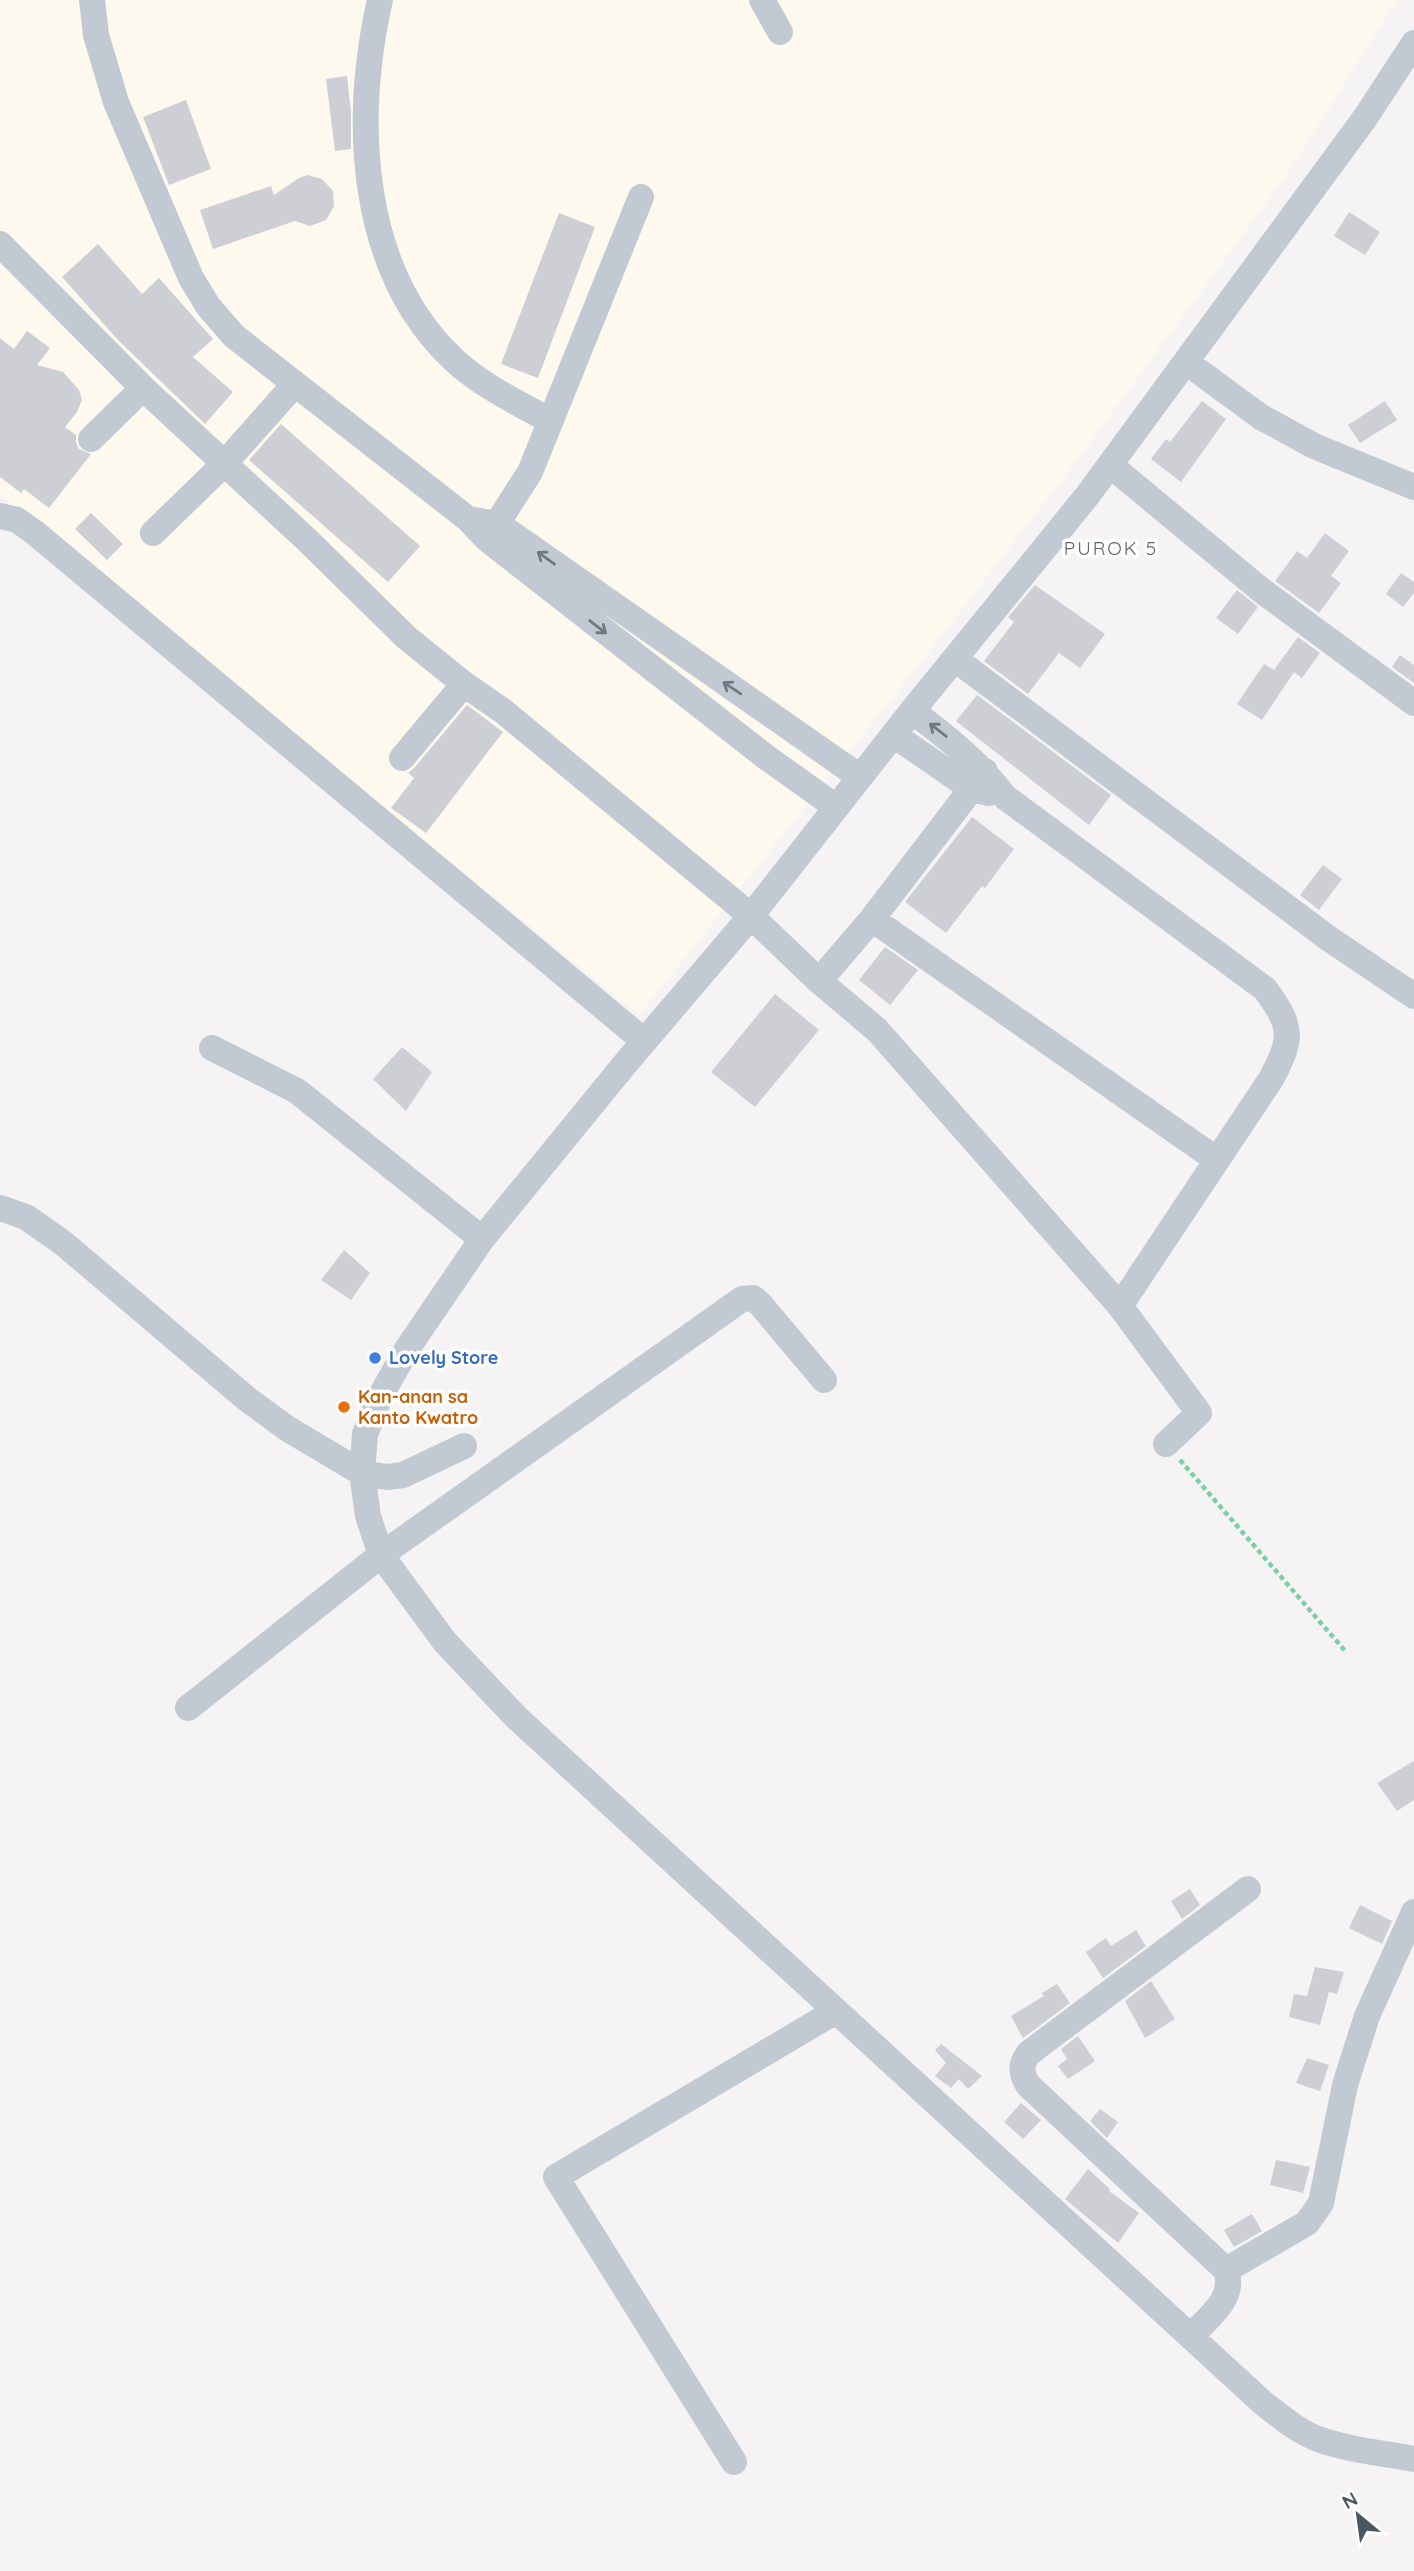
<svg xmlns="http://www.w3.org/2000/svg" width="1414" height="2571" font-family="Quicksand,sans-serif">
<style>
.commercial{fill:#fdf9ef}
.building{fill:#cdcfd5}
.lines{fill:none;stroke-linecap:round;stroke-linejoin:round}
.path{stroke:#7ad0a6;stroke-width:4.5;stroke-dasharray:5 3.5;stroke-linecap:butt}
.minor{stroke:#c1cad2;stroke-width:26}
.oneway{stroke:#6e7983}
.shop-dot{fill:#3f7fe0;stroke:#fff;stroke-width:2.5}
.food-dot{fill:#e8710a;stroke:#fff;stroke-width:2.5}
.labels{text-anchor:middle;stroke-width:7;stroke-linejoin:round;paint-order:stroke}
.shop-label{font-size:18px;font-weight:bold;fill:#366cbe;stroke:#fff;text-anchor:start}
.food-label{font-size:18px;font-weight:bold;fill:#c56008;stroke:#fff;text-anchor:start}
.neighbourhood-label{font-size:19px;letter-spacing:2px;fill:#5f6368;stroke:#fff}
</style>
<rect width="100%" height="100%" fill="#f5f3f3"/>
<path class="commercial" d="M0,0h1397l-111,176 -205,279 -149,193 -293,367 -639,-520z"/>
<path class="building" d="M347,76l4,36v37l-16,2 -9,-72z
M186,100l25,69 -42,16 -26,-68z
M307,175l15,4 11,12 1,15 -8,14 -16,6 -15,-5 -82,28 -13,-39 71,-24 3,9 25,-17z
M1349,212l31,20 -15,23 -31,-19z
M559,213l36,14 -57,151 -37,-14z
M98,244l44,50 17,-16 54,61 -20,18 40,35 -28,32 -87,-84 -56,-63z
M27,331l23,17 -13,17 26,7 16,18 3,10 -5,12 -12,15 11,8v7l3,7 12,5 -42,54 -25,-19 -3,4 -21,-16v-139l14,11z
M1202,401l24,18 -45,63 -30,-23 15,-20 4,3z
M1385,401l12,19 -37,23 -12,-18z
M281,424l139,122 -32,36 -139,-122z
M91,513l32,31 -16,16 -32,-31z
M1325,533l24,18 -18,25 10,7 -22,30 -44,-32 22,-30 10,7z
M1401,573l13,9v11l-11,14 -17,-13z
M1035,585l70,49 -25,34 -21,-15 -31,41 -44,-33 30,-39 -6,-5z
M1237,590l21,17 -20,27 -22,-16z
M1298,637l22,16 -18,25 -8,-6 -32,48 -25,-16 27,-40 10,6z
M1400,655l14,10v18l-22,-16z
M977,695l134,100 -22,30 -133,-104z
M467,705l36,27 -77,101 -35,-25 23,-30 -6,-5 6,-5z
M972,817l42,32 -29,39 -3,-2 -36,47 -41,-31z
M1323,865l19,14 -23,31 -19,-15z
M885,947l33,23 -28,35 -31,-25z
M775,994l44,36 -64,77 -44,-35z
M402,1047l30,25 -26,39 -33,-32z
M344,1250l26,23 -19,27 -30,-20z
M1414,1761v39l-17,11 -20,-28z
M1190,1889l10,16 -18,14 -11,-18z
M1360,1905l32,16 -10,23 -33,-16z
M1136,1930l10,16 -43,32 -17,-26 20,-14 5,8z
M1315,1967l29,5 -7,22 -8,-2 -9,33 -31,-8 5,-23 13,2z
M1151,1981l24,38 -30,19 -20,-37z
M1057,1984l13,19 -47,35 -12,-22 33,-20 -2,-3z
M1078,2036l17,25 -27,18 -10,-13 9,-7 -6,-10z
M941,2044l41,32 -14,13 -9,-10 -8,9 -16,-12 11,-13 -11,-13z
M1307,2058l22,7 -9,26 -24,-8z
M1021,2103l20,17 -18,19 -19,-17z
M1100,2109l18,13 -11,16 -17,-17z
M1276,2160l34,7 -7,26 -33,-8z
M1088,2169l22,20 -1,2 30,22 -21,30 -53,-44z
M1252,2214l10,17 -28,16 -10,-17z"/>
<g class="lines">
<path class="path" d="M1180,1460l166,192"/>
<path class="minor" d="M92,0l4,35 20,67 75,176 17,28 26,30 234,183 19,20 279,218 70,50
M380,0c-27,120 -22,270 74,360 28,26 62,42 95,60
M762,0l18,32
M1414,43l-49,75 -278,378 -175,215 -161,205 -126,148 -143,175 -75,110 -27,48 -15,37 -3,39 6,43 13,39 64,87 71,75 747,686c17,13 34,28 55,36 30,11 64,14 96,20
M0,244l143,144 163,151 101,99 57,46 39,27 248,205 68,65 58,49 243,276 79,107 -33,31
M1186,362l75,55 53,29 100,41
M91,439l52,-51
M1110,465l151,125 153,113
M0,516l17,4 17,12 610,509
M468,519l30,5 362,253
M153,533l71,-69 71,-80
M489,536l41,-64 111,-275
M955,659l373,279 86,58
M912,711c35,26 66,51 93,86l260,192c28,38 28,49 6,90l-151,227
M894,735l78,54 17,4
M402,758l62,-74
M872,919l345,241
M819,981l53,-62 113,-148
M212,1048l85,43 185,148
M0,1208l26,9 37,26 184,156 41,30 74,44 25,4 16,-2 61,-29
M188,1708l193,-153 361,-256 11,-1 8,7 63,75
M1226,2270l81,-47 14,-20 24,-118 22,-69 47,-104
M1192,2335c17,-18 44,-37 34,-65l-198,-185c-7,-12 -8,-21 1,-32l219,-164
M734,2462l-178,-285 280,-166"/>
</g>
<defs><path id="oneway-shaft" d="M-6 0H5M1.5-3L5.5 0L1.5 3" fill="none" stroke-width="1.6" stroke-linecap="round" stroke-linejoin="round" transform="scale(1.75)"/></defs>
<g class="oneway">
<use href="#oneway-shaft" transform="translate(546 558) rotate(-144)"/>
<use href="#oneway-shaft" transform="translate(598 627) rotate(38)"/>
<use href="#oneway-shaft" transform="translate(732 688) rotate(-146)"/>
<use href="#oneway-shaft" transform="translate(938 730) rotate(-142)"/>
</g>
<circle class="shop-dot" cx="375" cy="1358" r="7"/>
<circle class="food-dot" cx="344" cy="1407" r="7"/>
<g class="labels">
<g class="shop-label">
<text x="389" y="1364">Lovely Store</text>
</g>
<g class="food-label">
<text x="358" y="1403">Kan-anan sa<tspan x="358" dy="21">Kanto Kwatro</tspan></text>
</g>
<g class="neighbourhood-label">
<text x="1111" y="555">PUROK 5</text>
</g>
</g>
<g transform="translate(1358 2515) rotate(331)" stroke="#ffffff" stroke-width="5" paint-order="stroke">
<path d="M0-5L12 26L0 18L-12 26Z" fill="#4a5661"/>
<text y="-10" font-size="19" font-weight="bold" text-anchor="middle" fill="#4a5661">N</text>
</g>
</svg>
